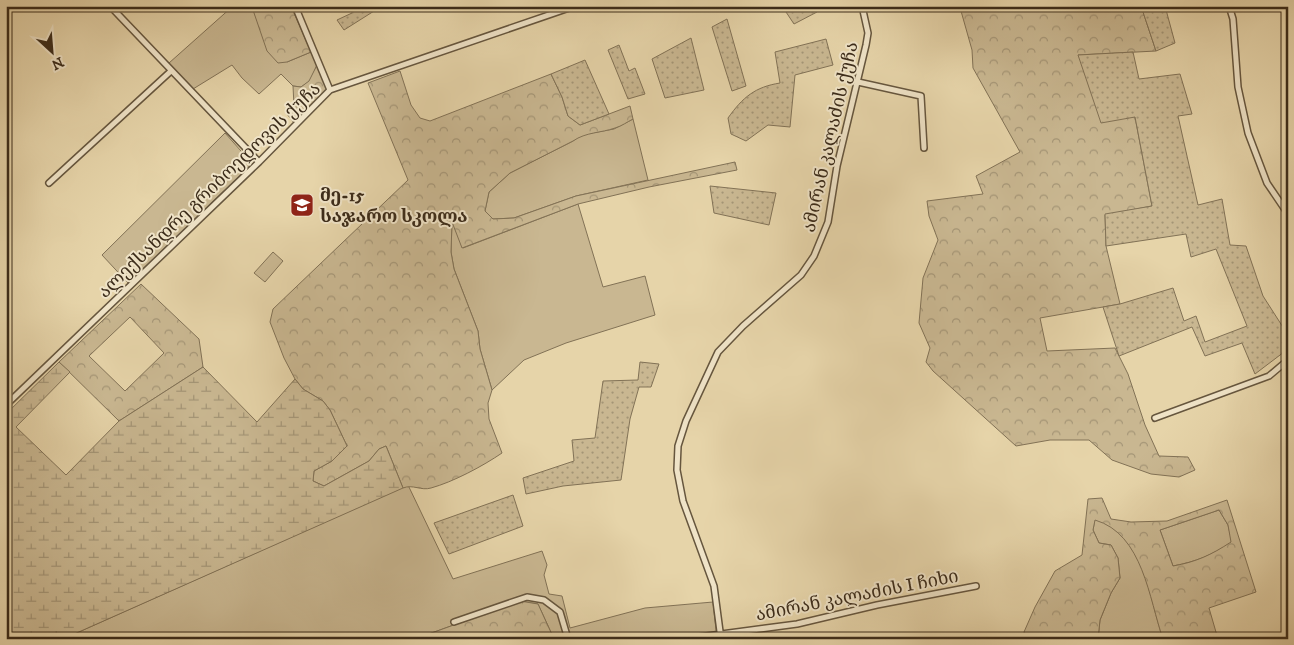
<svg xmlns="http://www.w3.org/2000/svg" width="1294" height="645" font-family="'IM FELL DW Pica','Noto Serif Georgian',serif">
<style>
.grass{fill:#c9b791;stroke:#827256}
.forest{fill:url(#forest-crowns);stroke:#827256;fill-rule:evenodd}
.wetland{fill:url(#wetland-marsh);stroke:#827256}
.park{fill:url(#park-dots);stroke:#827256}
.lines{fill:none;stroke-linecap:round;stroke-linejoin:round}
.minor-casing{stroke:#66563e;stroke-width:8}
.minor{stroke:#efe3c7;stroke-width:5}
.labels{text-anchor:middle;stroke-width:4;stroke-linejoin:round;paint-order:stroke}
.street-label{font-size:18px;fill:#3c2c1a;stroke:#efe3c7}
.poi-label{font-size:18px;font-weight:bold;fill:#3c2c1a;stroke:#efe3c7;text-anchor:start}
</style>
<defs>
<pattern id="forest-crowns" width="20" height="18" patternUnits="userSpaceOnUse" patternTransform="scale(1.25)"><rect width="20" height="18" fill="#c9b791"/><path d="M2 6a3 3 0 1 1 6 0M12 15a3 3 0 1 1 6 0" fill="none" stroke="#a49576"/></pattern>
<pattern id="wetland-marsh" width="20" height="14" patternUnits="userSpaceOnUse" patternTransform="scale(1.25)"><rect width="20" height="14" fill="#c9b791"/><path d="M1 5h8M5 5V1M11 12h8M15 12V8" fill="none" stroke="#a49576"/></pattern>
<pattern id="park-dots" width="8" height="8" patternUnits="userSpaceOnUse" patternTransform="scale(1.25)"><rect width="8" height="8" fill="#c9b791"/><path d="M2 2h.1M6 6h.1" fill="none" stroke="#a49576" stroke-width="1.8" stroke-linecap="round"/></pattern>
</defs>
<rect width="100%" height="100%" fill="#e6d4a9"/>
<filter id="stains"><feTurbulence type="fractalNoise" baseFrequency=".004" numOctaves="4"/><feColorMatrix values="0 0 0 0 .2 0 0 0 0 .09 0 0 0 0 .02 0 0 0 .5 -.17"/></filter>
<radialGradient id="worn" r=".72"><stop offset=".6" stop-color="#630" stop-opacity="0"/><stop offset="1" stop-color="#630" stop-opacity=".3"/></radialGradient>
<path class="grass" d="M233,6h17l3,3 9,25 25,28 24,-10 6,13 -7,16 -9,6 -8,-1 -12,-12 -22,20 -17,-16 -10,-13 -39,24 -24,-26z
M633,119l15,61 -72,16 -62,22 -21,1 -8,-8 4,-19 21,-19 63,-32 8,-6 33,-6z
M225,133l24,27 1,6 -122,117 -26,-28z
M578,204l25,83 42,-11 10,39 -89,28 -42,17 -32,30 -12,-41 -2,-18 -24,-62 -3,-17 1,-31 11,27z
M273,252l10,9 -18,21 -11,-9z
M408,485l45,94 89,-28 5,14 -3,10 5,19 13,2 8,32 75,-20 68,-6 4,37h-163l-16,-35 -18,-3 -105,38h-352z
M1219,510l9,15 4,17c-22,14 -34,19 -59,24l-13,-36z
M1095,519c49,15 54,79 68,120h-65l2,-19 11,-27 9,-15 -2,-20 -7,-13 -12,-2 -6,-13z"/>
<path class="forest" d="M250,6h41l20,46 -24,10 -9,1 -11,-12 -14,-41z
M962,6h179l15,45 -78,4 57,62 17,89 -47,9 1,31 14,58 -80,14 7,33 68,-3 13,26 17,51 14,31 29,1 7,13 -16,7 -28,-3 -39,-14 -23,-20h-39l-34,6 -83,-75 -7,-9 4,-14 -11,-25 4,-45 15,-38 -9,-24 -2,-15 56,-7 -7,-18 44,-24 -47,-84 -1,-18 -11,-39z
M317,65l10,24 -33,34 -7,-9 7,-8 -1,-20 8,1 8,-6z
M400,71l11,34 9,13 10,3 121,-47 11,23 6,19 12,9 50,-19 3,13c-6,3 -11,7 -18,9 -14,5 -29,4 -42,13l-63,32 -21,19 -4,19 8,8 21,-1 62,-22 159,-34 2,8 -88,17 -71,17 -116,44 -10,-26 -1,30 3,17 24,62 2,18 12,41 -4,13 1,16 13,34c-19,13 -49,29 -71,35 -10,3 -18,-4 -28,0l-17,-42 -7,3 -10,12 -45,25 -11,-5 1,-10 18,-10 15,-15 -17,-36 -7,-9 -20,-12 -8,-10 -11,-21 -14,-36 3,-13 135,-129 -40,-97z
M141,284l58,55 4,28 -84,54 -60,-59zM130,317l34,36 -39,38 -36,-35z
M1102,498l9,21 20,3 36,-1 60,-21 29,92 -47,16 9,31h-55c-14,-40 -20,-105 -68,-119l-2,10 6,13 12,2 7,13 2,20 -9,15 -11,27 -2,19h-73l-1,-7 11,-25 20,-36 27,-16 6,-56zM1219,510l9,15 3,17c-20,13 -35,20 -58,24l-13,-36z
M520,601l18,3 16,35h-139z"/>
<path class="wetland" d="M59,362l11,10 -54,55 50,48 53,-54 84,-54 54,55 38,-43 8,10 20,12 7,9 17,36 -15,15 -18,10 -1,10 11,5 45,-25 10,-12 7,-3 17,42 -340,151h-57v-225z"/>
<path class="park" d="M350,6h32l-38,24 -7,-10 15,-7z
M782,6h31l4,6 -23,12z
M1141,6h24l10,37 -19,8z
M727,19l19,67 -14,5 -20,-64z
M691,38l13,52 -39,8 -13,-39z
M826,39l7,26 -38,10 -5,52 -22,-2 -22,16 -15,-7 -3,-16c15,-21 27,-31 52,-35l-5,-31z
M619,45l10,26 6,-3 10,26 -17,5 -20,-49z
M1133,52l6,27 41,-5 12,40 -14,2 20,89 24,-6 8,46 16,1 17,50 25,39v14l-33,25 -13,-31 -37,13 -13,-29 -73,29 -16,-49 17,-3 53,-16 11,33 12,-5 9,26 42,-16 -31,-77 -25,8 -5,-23 -80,12 -1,-32 47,-8 -17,-89 -34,6 -23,-68z
M585,60l24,54 -29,11 -12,-9 -6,-19 -11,-23z
M710,186l66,7 -7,32 -55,-12z
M640,362l19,2 -8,23h-12l-9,32 -9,61 -58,6 -37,8 -3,-16 51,-17 -2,-21 23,-2 8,-57 35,-1z
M513,495l10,31 -74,28 -15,-31z"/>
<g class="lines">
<g class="minor-casing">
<path id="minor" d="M110,6l149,156
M295,6l35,84
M1229,6l4,13 5,68 10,46 19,50 21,31
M858,82l63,14 3,52
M49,183l122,-112
M6,405l253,-243 71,-72 245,-84
M1155,418l114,-42 19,-16
M454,622l73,-25 17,3 16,12 8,27
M684,639l113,-15 80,-19 99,-19
M721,639l-7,-53 -31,-85 -6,-31 1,-24 8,-25 32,-69 25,-26 58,-51 13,-19 14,-34 9,-56 29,-121 2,-12 -6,-27"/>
</g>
<use href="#minor" class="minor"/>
</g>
<defs>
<g id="school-square" transform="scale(1.25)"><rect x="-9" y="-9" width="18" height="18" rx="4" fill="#8f2418" stroke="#efe3c7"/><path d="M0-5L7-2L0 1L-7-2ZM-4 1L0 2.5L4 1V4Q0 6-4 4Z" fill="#fff"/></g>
</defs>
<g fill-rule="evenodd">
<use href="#school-square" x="302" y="205"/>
</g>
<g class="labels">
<g class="street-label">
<text transform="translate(830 137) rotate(-77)" y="6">ამირან კალაძის ქუჩა</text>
<text transform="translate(209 190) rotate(-44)" y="6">ალექსანდრე გრიბოედოვის ქუჩა</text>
<text transform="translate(857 595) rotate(-11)" y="6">ამირან კალაძის I ჩიხი</text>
</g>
<g class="poi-label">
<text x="320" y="201">მე-15<tspan x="320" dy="21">საჯარო სკოლა</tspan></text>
</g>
</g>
<rect width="1294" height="645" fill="none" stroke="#e6d4a9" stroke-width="25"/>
<rect x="8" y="8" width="1279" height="630" fill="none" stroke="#3c2c1a" stroke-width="2.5"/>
<rect x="12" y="12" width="1269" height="620" fill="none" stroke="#3c2c1a"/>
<g transform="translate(52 52) rotate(154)" stroke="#efe3c7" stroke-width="4" paint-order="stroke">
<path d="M0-4L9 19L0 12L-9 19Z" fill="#3c2c1a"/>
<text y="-8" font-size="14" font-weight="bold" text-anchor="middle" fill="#3c2c1a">N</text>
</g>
<rect width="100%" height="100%" filter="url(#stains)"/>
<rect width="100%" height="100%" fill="url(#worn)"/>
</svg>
